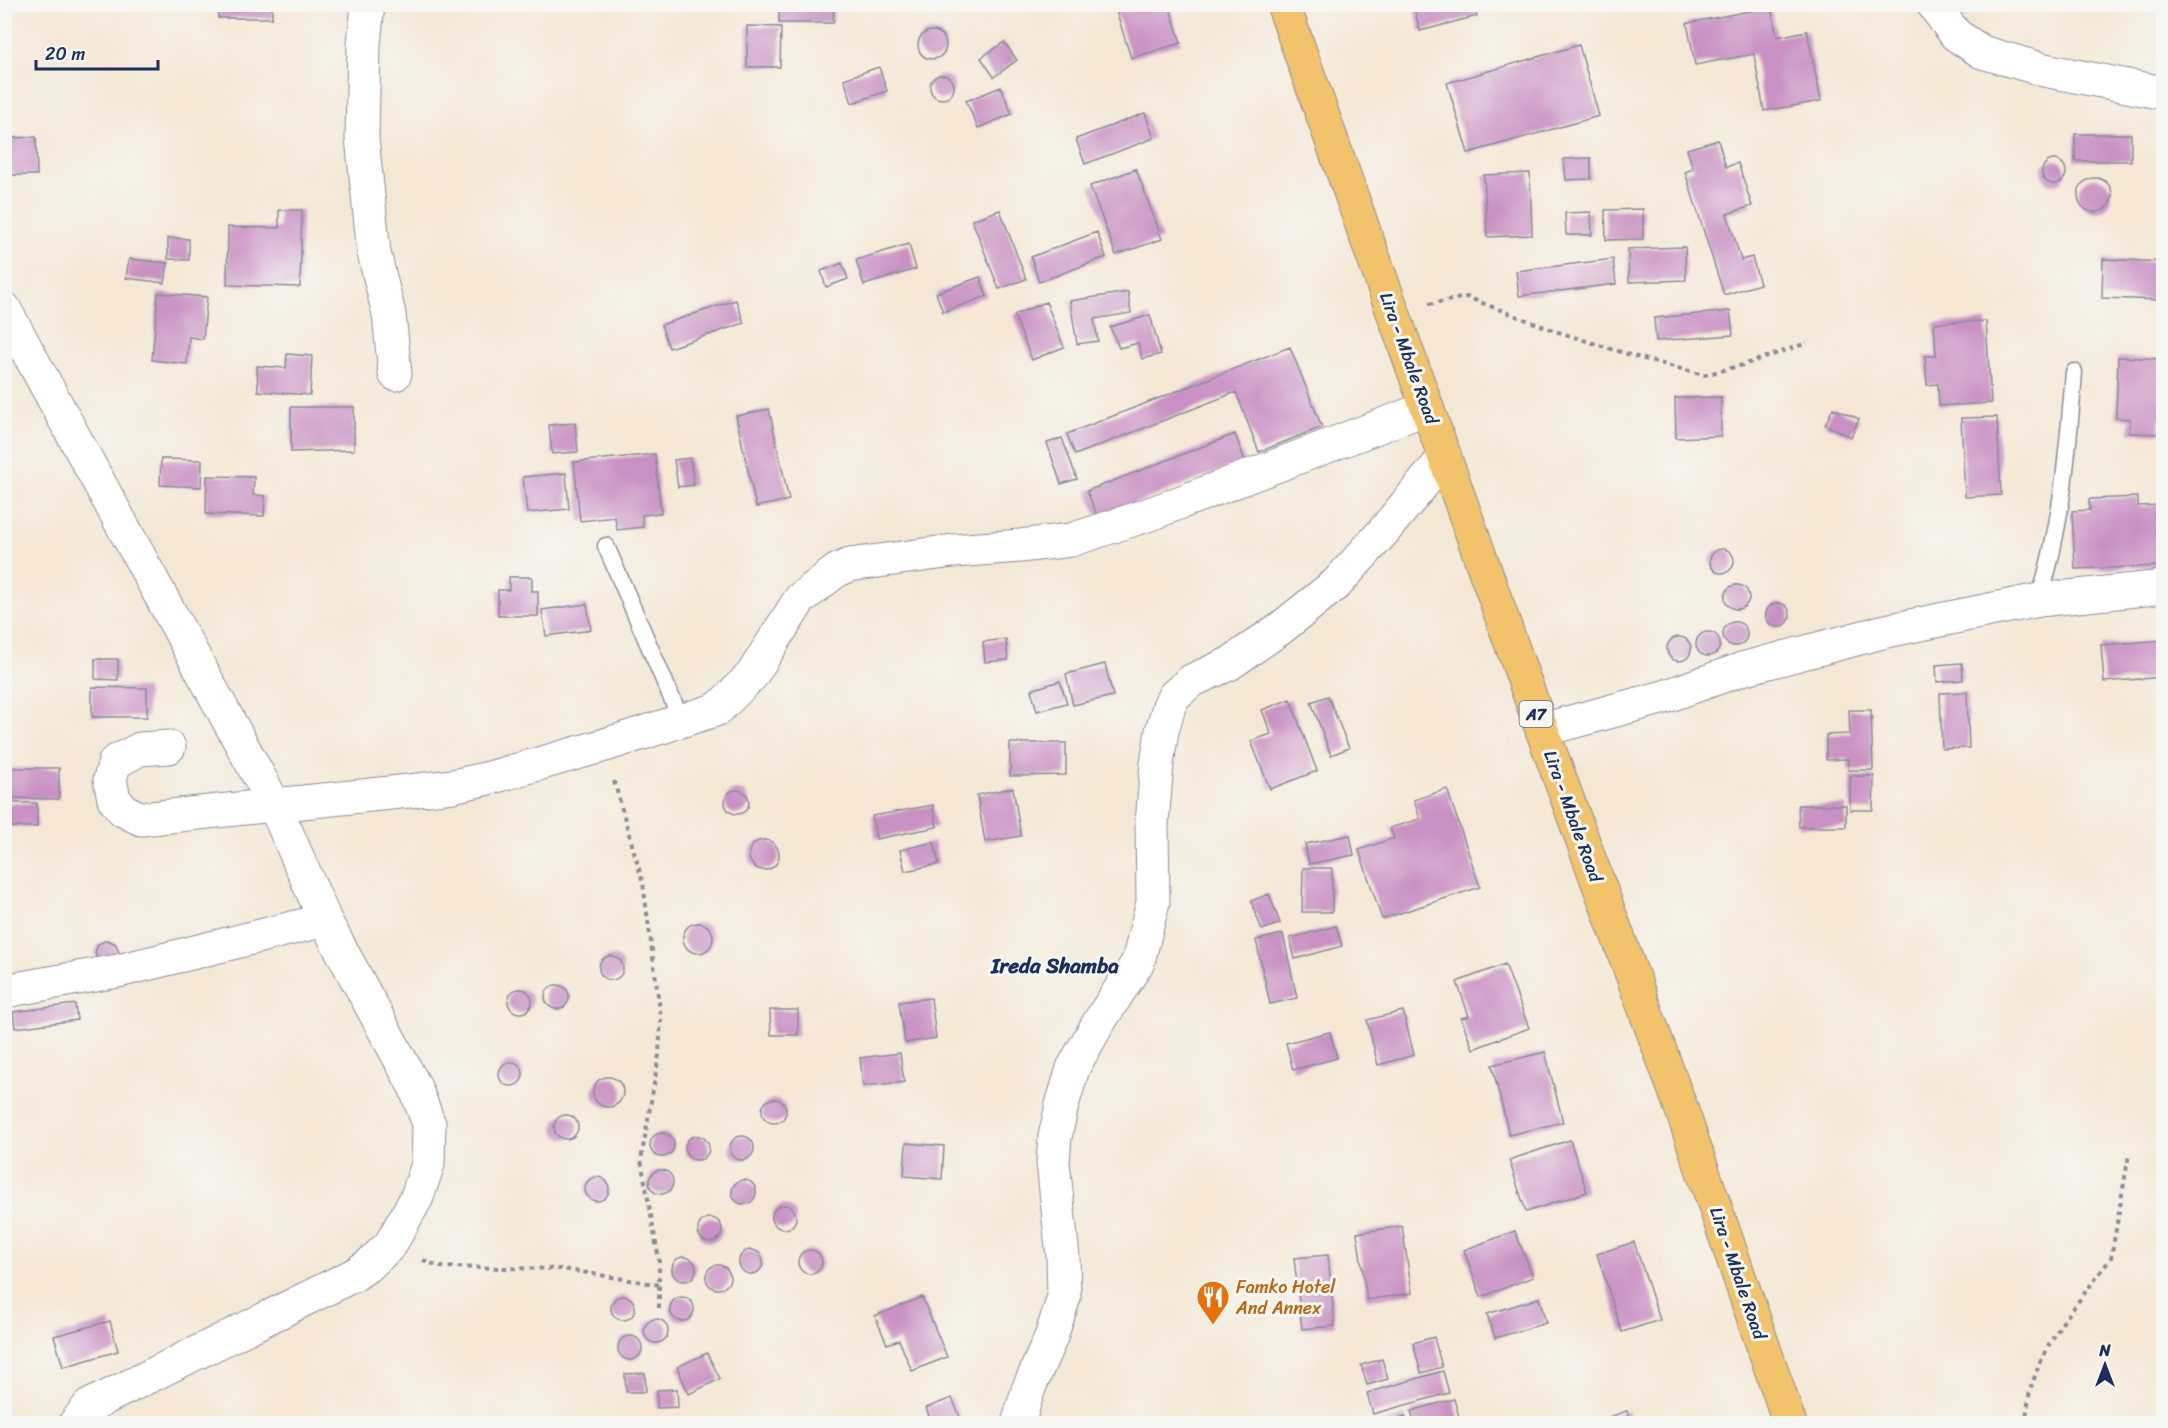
<svg xmlns="http://www.w3.org/2000/svg" width="2168" height="1428" font-family="Sriracha,sans-serif">
<style>
.building{fill:#c991c3}
.lines{fill:none;stroke-linecap:round;stroke-linejoin:round}
.service-casing{stroke:#888c9a;stroke-width:19}
.minor-casing{stroke:#888c9a;stroke-width:35}
.primary-casing{stroke:#888c9a;stroke-width:35}
.path{stroke:#888c9a;stroke-width:4;stroke-dasharray:4.5 4.5;stroke-linecap:butt}
.service{stroke:#fff;stroke-width:16}
.minor{stroke:#fff;stroke-width:33}
.primary{stroke:#f2c36a;stroke-width:33}
.labels{text-anchor:middle;stroke-width:6;stroke-linejoin:round;paint-order:stroke}
.shield{fill:#f6f6f2;stroke:#5d6b8a;stroke-width:1.5}
.shield-label{font-size:16px;font-weight:bold;fill:#1b2f5e}
.street-label{font-size:18px;fill:#1b2f5e;stroke:#f6f6f2}
.food-label{font-size:18px;fill:#c56008;stroke:#f6f6f2;text-anchor:start}
.quarter-label{font-size:21px;font-weight:bold;fill:#1b2f5e;stroke:#f6f6f2}
</style>
<rect width="100%" height="100%" fill="#f6f6f2"/>
<filter id="ink" filterUnits="userSpaceOnUse"><feTurbulence type="fractalNoise" baseFrequency=".0167" numOctaves="2"/><feDisplacementMap in="SourceGraphic" scale="12" xChannelSelector="R" yChannelSelector="G"/><feConvolveMatrix kernelMatrix="1 2 1 2 8 2 1 2 1" color-interpolation-filters="sRGB"/></filter>
<filter id="wash" filterUnits="userSpaceOnUse"><feTurbulence type="fractalNoise" baseFrequency=".008" numOctaves="4" result="noise"/><feDisplacementMap in="SourceGraphic" scale="24" xChannelSelector="R" yChannelSelector="G"/><feGaussianBlur stdDeviation="1.35" result="paint"/><feColorMatrix in="noise" values="0 0 0 0 0 0 0 0 0 0 0 0 0 0 0 0 0 1.4 0 .05"/><feComposite in="paint" operator="in"/></filter>
<g filter="url(#wash)">
<rect width="100%" height="100%" fill="#f4e8d5"/>
<g id="blocks">
<path class="building" d="M218,4h54v14h-54z
M779,4h55l-1,19h-54z
M1114,4h55l12,39 -50,15z
M1413,4h61l3,12 -57,15z
M1771,7l6,30 30,-6 14,70 -57,10 -10,-57 -59,11 -8,-42z
M747,26l34,1 -1,40h-33z
M918 45a14 14 0 1 1 28 0a14 14 0 1 1-28 0Z
M1004,42l13,18 -23,17 -13,-19z
M1579,45l20,71 -131,37 -21,-70z
M879,67l8,24 -35,12 -8,-24z
M930 87a12 12 0 1 1 24 0a12 12 0 1 1-24 0Z
M1001,87l11,27 -34,14 -12,-27z
M1145,113l9,25 -69,26 -9,-25z
M2075,134h56v27h-56z
M36,137l1,38h-26l-1,-37z
M1718,140l8,27 12,-4 14,43 -25,8 14,46 11,-3 8,27 -36,11 -39,-123 8,-3 -6,-20z
M1591,158v21l-25,1 -2,-21z
M2042 172a12 12 0 1 1 24 0a12 12 0 1 1-24 0Z
M1136,169l26,70 -46,16 -26,-69z
M1530,173l2,62 -45,2 -3,-62z
M2078 195a17 17 0 1 1 34 0a17 17 0 1 1-34 0Z
M1643,209v30l-37,1 -1,-30z
M279,210h23l-2,77 -73,-2 1,-58 51,1z
M1000,210l26,69 -27,10 -27,-69z
M1591,212l1,23h-26l-1,-22z
M1097,232l9,25 -67,25 -8,-25z
M168,238l21,1v21l-21,-1z
M909,244l7,25 -52,16 -8,-25z
M1685,247l1,33 -57,2 -1,-33z
M129,259l39,4 -3,20 -39,-5z
M1613,259l3,25 -97,12 -3,-25z
M2103,259l61,3v38l-62,-2z
M842,263l6,16 -22,8 -5,-16z
M980,277l7,19 -44,16 -7,-19z
M1128,292l3,21 -37,6 4,22 -21,3 -7,-43z
M158,293l49,4 -4,42 -14,-2 -2,27 -35,-4z
M736,300l8,23 -75,25 -8,-23z
M1046,302l18,45 -32,13 -18,-45z
M1730,311l3,24 -77,6 -2,-23z
M1150,315l11,39 -19,5 -4,-16 -19,5 -9,-21z
M1986,321l5,82 -52,3 -1,-22 -11,1 -2,-29h11l-2,-33z
M1290,347l32,80 -63,25 -23,-60 -161,63 -8,-21z
M287,354l25,2 -2,39 -52,-4 -1,-25 29,2z
M2118,357l46,2v61l-4,-1 -1,15 -30,-1 1,-14 -14,-1z
M1721,397v39l-45,2 -1,-40z
M291,407h63v43l-63,2z
M1833,408l26,11 -8,18 -26,-12z
M769,409l20,91 -33,7 -20,-91z
M1997,417l4,78 -36,2 -4,-79z
M575,423l3,29 -26,2 -3,-29z
M1235,434l10,27 -147,57 -11,-27z
M1062,438l15,41 -16,5 -14,-41z
M655,454l6,59 -19,2 1,12 -26,3 -2,-13 -35,4 -6,-59z
M690,458l4,27 -16,2 -4,-27z
M161,459l41,1 -1,27 -41,-2z
M566,473l3,36 -42,4 -4,-36z
M207,476l47,1 -1,18 12,1 -1,20 -58,-2z
M2138,497v9l26,-1v61l-89,3 -3,-58 18,-1 -1,-11z
M1710 561a12 12 0 1 1 24 0a12 12 0 1 1-24 0Z
M509,577h23v14h6v25h-40v-26h11z
M1725 597a12 12 0 1 1 24 0a12 12 0 1 1-24 0Z
M1766 615a12 12 0 1 1 24 0a12 12 0 1 1-24 0Z
M587,604l4,26 -45,6 -4,-26z
M1723 634a12 12 0 1 1 24 0a12 12 0 1 1-24 0Z
M1696 644a12 12 0 1 1 24 0a12 12 0 1 1-24 0Z
M1667 649a12 12 0 1 1 24 0a12 12 0 1 1-24 0Z
M1006,639l2,21 -23,2 -2,-20z
M2164,640v37l-60,5 -3,-37z
M95,659h23v21l-23,-1z
M1962,663l1,17 -26,2 -1,-17z
M1105,664l8,32 -40,9 -7,-31z
M1060,681l7,22 -30,8 -6,-21z
M92,687l55,1v29h-55z
M1967,692l2,56 -27,1 -2,-56z
M1328,696l21,52 -18,7 -20,-53z
M1290,699l27,72 -47,18 -19,-48 20,-7 -9,-24z
M1849,710h22l2,60h-25v-11l-22,1v-25l24,-1z
M1010,743h56v32l-56,1z
M4,768h55v31l-55,-1z
M1850,776h24l-1,34h-23z
M1013,788l8,48 -36,6 -8,-47z
M1447,789l33,98 -98,32 -23,-69 35,-12 -4,-10 30,-9 -6,-19z
M725 802a12 12 0 1 1 24 0a12 12 0 1 1-24 0Z
M4,803h33v24h-33z
M933,805l4,22 -61,12 -4,-23z
M1798,805h48v22h-47z
M1350,835l4,20 -45,9 -4,-20z
M749 855a15 15 0 1 1 30 0a15 15 0 1 1-30 0Z
M934,842l5,22 -34,7 -5,-21z
M1303,868h29v44h-30z
M1269,894l11,29 -18,7 -11,-29z
M683 938a15 15 0 1 1 30 0a15 15 0 1 1-30 0Z
M1336,926l6,20 -47,13 -5,-21z
M1283,934l14,64 -27,6 -14,-64z
M107,940l9,4 3,9 -3,8h-18l-3,-8 3,-9z
M599 968a12 12 0 1 1 24 0a12 12 0 1 1-24 0Z
M1505,964l24,64 -56,21 -12,-31 8,-2 -12,-34z
M545 997a12 12 0 1 1 24 0a12 12 0 1 1-24 0Z
M508 1001a12 12 0 1 1 24 0a12 12 0 1 1-24 0Z
M931,998l5,40 -31,5 -6,-41z
M75,1004l2,16 -62,8 -2,-16z
M770,1010h28v25h-27z
M1403,1011l11,44 -36,10 -11,-45z
M1330,1032l7,26 -44,12 -7,-27z
M1545,1052l18,70 -54,13 -17,-70z
M900,1053l4,29 -41,4 -3,-28z
M499 1074a12 12 0 1 1 24 0a12 12 0 1 1-24 0Z
M593 1092a15 15 0 1 1 30 0a15 15 0 1 1-30 0Z
M762 1111a12 12 0 1 1 24 0a12 12 0 1 1-24 0Z
M554 1127a12 12 0 1 1 24 0a12 12 0 1 1-24 0Z
M650 1145a12 12 0 1 1 24 0a12 12 0 1 1-24 0Z
M685 1148a12 12 0 1 1 24 0a12 12 0 1 1-24 0Z
M730 1148a12 12 0 1 1 24 0a12 12 0 1 1-24 0Z
M1570,1140l17,52 -61,20 -17,-52z
M906,1143l38,3 -2,33 -38,-3z
M649 1182a12 12 0 1 1 24 0a12 12 0 1 1-24 0Z
M585 1189a12 12 0 1 1 24 0a12 12 0 1 1-24 0Z
M732 1192a12 12 0 1 1 24 0a12 12 0 1 1-24 0Z
M772 1217a12 12 0 1 1 24 0a12 12 0 1 1-24 0Z
M698 1230a12 12 0 1 1 24 0a12 12 0 1 1-24 0Z
M1402,1226l10,67 -45,7 -10,-67z
M1515,1231l18,46 -52,20 -17,-47z
M1634,1242l26,78 -38,12 -25,-78z
M798 1262a12 12 0 1 1 24 0a12 12 0 1 1-24 0Z
M739 1262a12 12 0 1 1 24 0a12 12 0 1 1-24 0Z
M1328,1255l7,71 -33,3 -8,-71z
M672 1269a12 12 0 1 1 24 0a12 12 0 1 1-24 0Z
M706 1277a12 12 0 1 1 24 0a12 12 0 1 1-24 0Z
M611 1308a12 12 0 1 1 24 0a12 12 0 1 1-24 0Z
M922,1297l25,60 -35,14 -13,-31 -12,4 -12,-28z
M670 1309a12 12 0 1 1 24 0a12 12 0 1 1-24 0Z
M1539,1298l7,25 -51,15 -8,-24z
M644 1331a12 12 0 1 1 24 0a12 12 0 1 1-24 0Z
M110,1321l8,30 -55,16 -9,-31z
M618 1348a12 12 0 1 1 24 0a12 12 0 1 1-24 0Z
M1434,1337l8,30 -21,6 -8,-30z
M707,1353l13,26 -31,15 -12,-27z
M1382,1359l6,20 -21,6 -6,-20z
M1443,1371l6,22 -76,21 -6,-21z
M645,1373l1,19h-20l-1,-18z
M677,1389l1,18 -21,1v-18z
M952,1398l11,26h-31l-6,-16z
M1454,1399l7,25h-46l-4,-13z
M1627,1411l4,13h-40v-1z
M1405,1416l2,8h-24v-1z"/>
</g>
</g>
<g filter="url(#ink)">
<use href="#blocks" fill-opacity="0" stroke="#888c9a" stroke-width="1.5"/>
<g class="lines">
<g class="service-casing">
<path id="service" d="M606,546l76,176
M2039,600c23,-74 29,-151 35,-228"/>
</g>
<g class="minor-casing">
<path id="minor" d="M368,4l-4,40 -2,94 12,115 15,61 6,60
M1933,4l23,31 26,17 62,18 120,23
M4,308l270,496 51,116 90,167 14,37 -1,40 -11,33 -27,48 -20,19 -16,11 -265,131 -14,18
M1542,730l122,-33 78,-28 144,-38 153,-31 125,-13
M169,747l-29,2 -25,13 -5,17 4,20 9,11 18,9 268,-28 44,-5 36,-8 116,-33 113,-36 34,-34 48,-76 36,-28 13,-6 104,-14 67,-5 51,-6 79,-26 277,-106
M4,991l114,-20 207,-51
M1018,1424l10,-34 23,-53 13,-40 -1,-40 -10,-95 2,-25 7,-32 11,-37 26,-46 39,-60 15,-60 -1,-79 5,-59 5,-33 7,-25 5,-10 17,-15 38,-17 52,-36 56,-45 46,-51 62,-75"/>
</g>
<g class="primary-casing">
<path id="primary" d="M1283,4l259,726 138,375 110,319"/>
</g>
<path class="path" d="M1429,304l38,-7 88,34 85,27 64,17 39,-10 64,-22
M614,781l29,102 18,135 -2,37 -18,105 18,100v48
M423,1260l17,7 123,2 97,16
M2025,1424l5,-34 11,-31 19,-33 51,-68 18,-104"/>
<use href="#service" class="service"/>
<use href="#minor" class="minor"/>
<use href="#primary" class="primary"/>
</g>
</g>
<defs>
<g id="restaurant-pin" transform="scale(1.725)"><path d="M0 17L-7.5 6A9.5 9.5 0 1 1 7.5 6Z" fill="#e8710a" stroke="#f6f6f2"/><path d="M-5-6h1v4h1v-4h1v4h1v-4h1v5L-1.5 .5V6h-2V.5L-5-1ZM5-6V6H3V1.5H1.5Q1.5-4 5-6Z" fill="#fff"/></g>
</defs>
<g fill-rule="evenodd">
<use href="#restaurant-pin" x="1213" y="1297"/>
</g>
<g class="labels">
<rect class="shield" x="1519.5" y="701" width="33" height="26" rx="4.5"/>
<g class="shield-label">
<text x="1536" y="720">A7</text>
</g>
<g class="street-label">
<text transform="translate(1409 358) rotate(70)" y="6">Lira - Mbale Road</text>
<text transform="translate(1573 816) rotate(70)" y="6">Lira - Mbale Road</text>
<text transform="translate(1738 1273) rotate(71)" y="6">Lira - Mbale Road</text>
</g>
<g class="food-label">
<text x="1236" y="1293">Famko Hotel<tspan x="1236" dy="21">And Annex</tspan></text>
</g>
<g class="quarter-label">
<text x="1055" y="973">Ireda Shamba</text>
</g>
</g>
<rect width="2168" height="1428" fill="none" stroke="#f6f6f2" stroke-width="24"/>
<g transform="translate(2105 1365)" stroke="#f6f6f2" stroke-width="4.5" paint-order="stroke">
<path d="M0-4.5L10 22L0 15L-10 22Z" fill="#1b2f5e"/>
<text y="-9" font-size="16" font-weight="bold" text-anchor="middle" fill="#1b2f5e">N</text>
</g>
<path d="M36 60v9h122v-9" fill="none" stroke="#1b2f5e" stroke-width="3"/>
<text x="45" y="60" font-size="18" fill="#1b2f5e" stroke="#f6f6f2" stroke-width="4.5" paint-order="stroke">20 m</text>
</svg>
